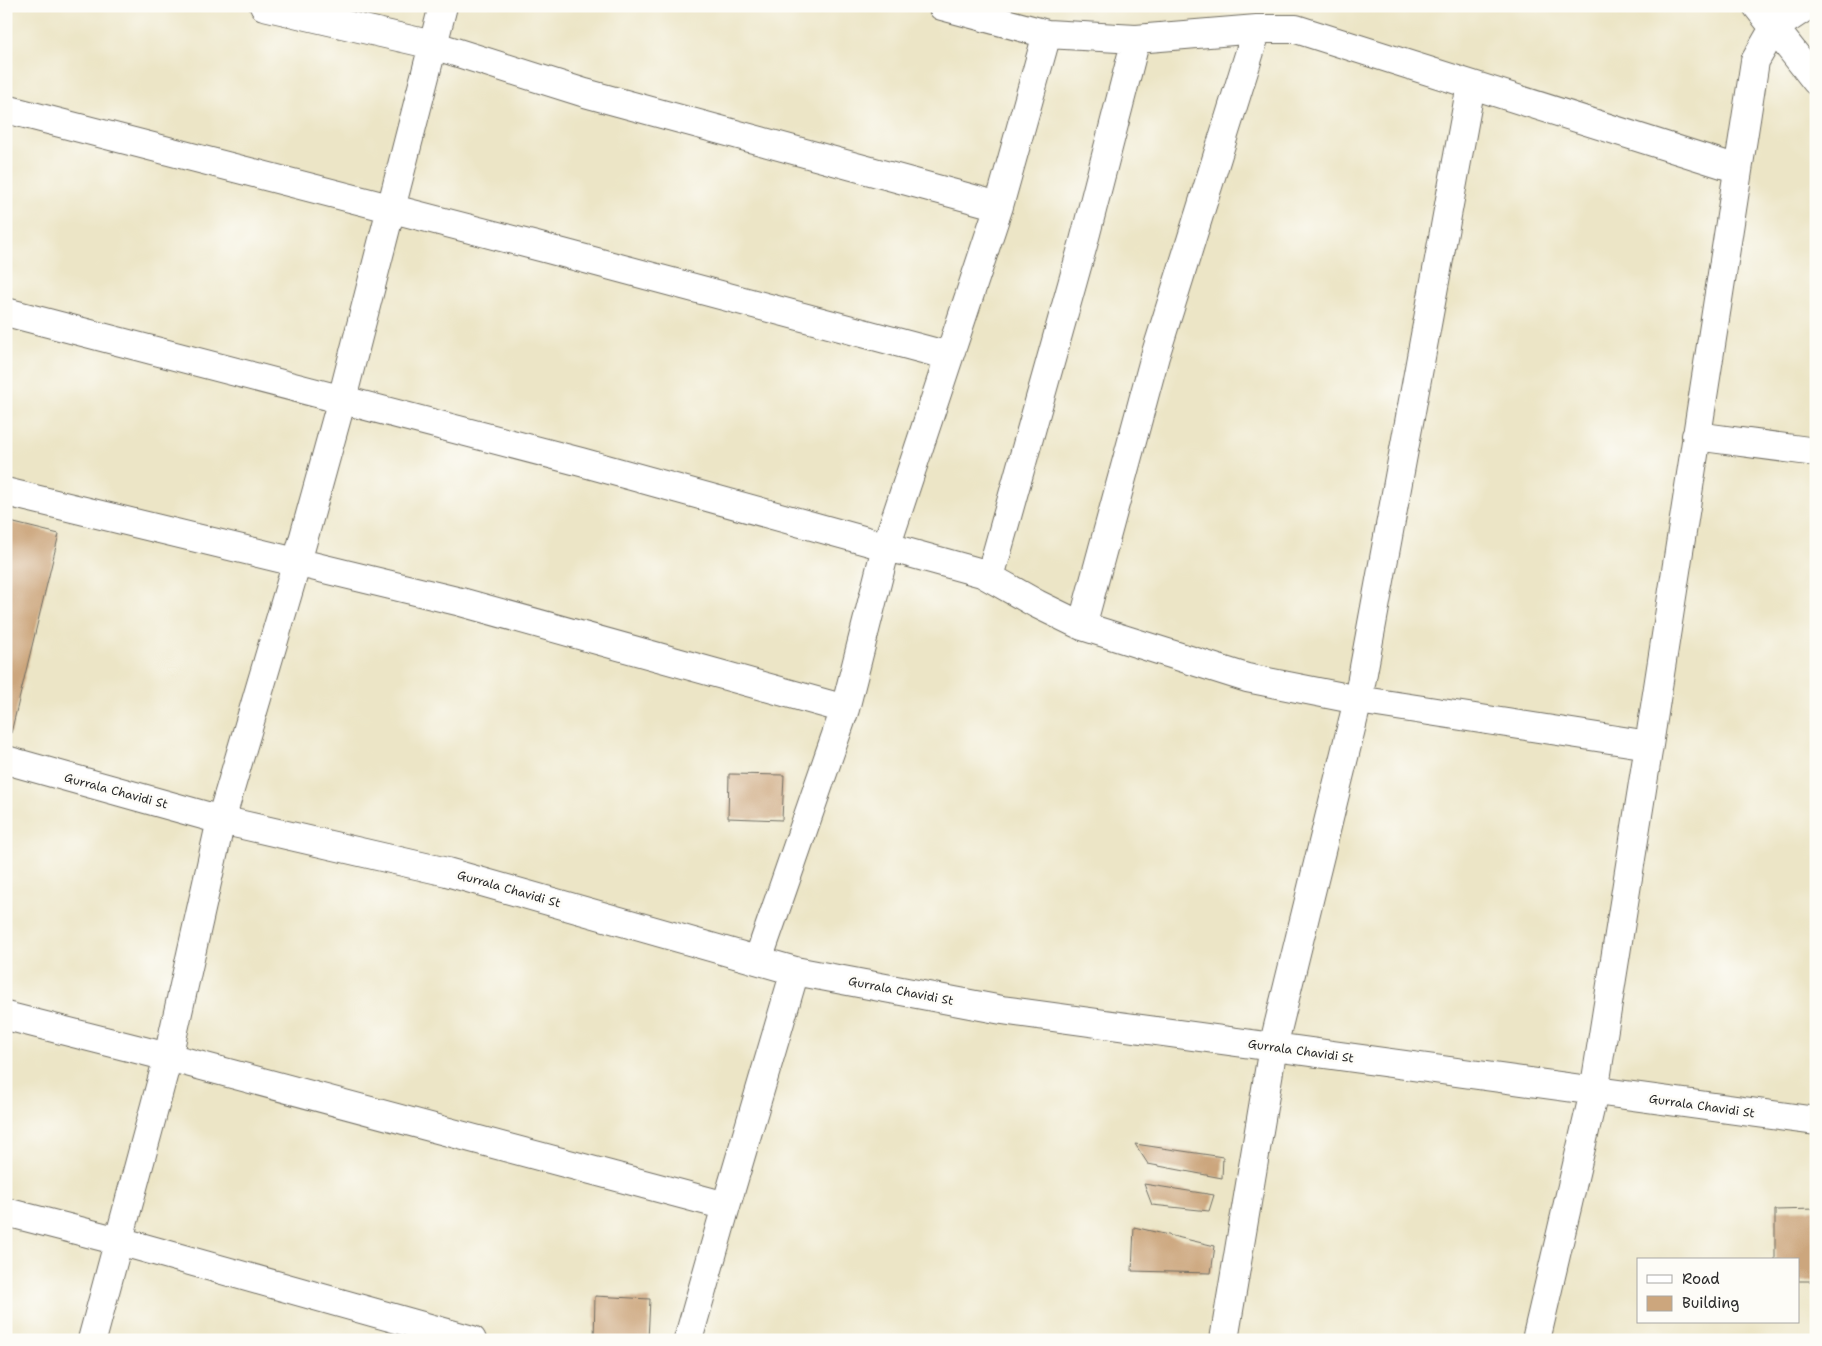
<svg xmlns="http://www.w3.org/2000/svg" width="1822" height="1346" font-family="'Shantell Sans',sans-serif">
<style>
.building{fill:#cca67d}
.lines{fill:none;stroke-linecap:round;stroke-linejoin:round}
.minor-casing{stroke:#6f6c61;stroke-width:30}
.minor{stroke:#fff;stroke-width:28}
.labels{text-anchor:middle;stroke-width:5;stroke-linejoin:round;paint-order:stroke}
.street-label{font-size:12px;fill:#2b2b2b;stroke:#fdfcf7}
</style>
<rect width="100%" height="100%" fill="#fdfcf7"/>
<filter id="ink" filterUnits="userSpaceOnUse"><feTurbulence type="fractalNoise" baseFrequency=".02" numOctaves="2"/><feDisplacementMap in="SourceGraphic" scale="10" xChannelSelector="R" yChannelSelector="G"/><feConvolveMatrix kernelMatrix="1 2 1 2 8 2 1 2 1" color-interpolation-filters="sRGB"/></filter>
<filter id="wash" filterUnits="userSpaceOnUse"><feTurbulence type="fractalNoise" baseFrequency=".0096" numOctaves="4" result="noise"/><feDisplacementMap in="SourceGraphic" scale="20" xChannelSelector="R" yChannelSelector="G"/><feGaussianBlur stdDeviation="1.12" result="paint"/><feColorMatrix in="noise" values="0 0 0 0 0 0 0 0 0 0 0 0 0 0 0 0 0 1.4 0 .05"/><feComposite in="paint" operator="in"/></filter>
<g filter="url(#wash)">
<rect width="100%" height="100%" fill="#ece5c6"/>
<g id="blocks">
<path class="building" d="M374,6h22l-1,6z
M6,521l53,13 -48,199 -5,-1z
M729,774l55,1 -2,45 -54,-2z
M1135,1144l88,13 -1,21 -74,-14z
M1144,1184l70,11 -5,16 -57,-6z
M1816,1209v72h-18v-21h-23v-50z
M1134,1227l81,19 -4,27 -79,-2z
M595,1296l55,3 -2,41h-54z"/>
</g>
</g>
<g filter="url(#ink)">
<use href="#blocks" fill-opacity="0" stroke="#6f6c61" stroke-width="1"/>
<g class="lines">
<g class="minor-casing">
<path id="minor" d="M264,6l169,39 152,48 414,113
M942,6l105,28 89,5 121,-10h39l442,140
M1757,6l59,75
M6,109l542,140 401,107
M6,312l575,150 401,111 55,31 45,22 165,52 111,22 291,45
M1696,436l120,16
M6,492l455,110 384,107
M990,577l93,-332 53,-206
M1082,626l73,-270 102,-327
M6,760l215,60 226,52 348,99 207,39 814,111
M758,960l87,-251 41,-162 113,-341 48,-172
M6,1016l162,41 558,149 -38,134
M726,1206l69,-235
M6,1212l113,29 353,99
M92,1340l76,-283 53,-237 76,-258 45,-163 101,-393
M1224,1340l49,-293 85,-347 113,-615
M1536,1340l58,-248 55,-347 106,-684 19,-33 33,-22"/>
</g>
<use href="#minor" class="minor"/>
</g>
</g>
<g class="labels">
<g class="street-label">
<text transform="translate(116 791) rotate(15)" y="4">Gurrala Chavidi St</text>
<text transform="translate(509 889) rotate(16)" y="4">Gurrala Chavidi St</text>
<text transform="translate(901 991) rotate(11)" y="4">Gurrala Chavidi St</text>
<text transform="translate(1301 1051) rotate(8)" y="4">Gurrala Chavidi St</text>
<text transform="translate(1702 1106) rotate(8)" y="4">Gurrala Chavidi St</text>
</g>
</g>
<rect width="1822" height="1346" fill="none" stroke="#fdfcf7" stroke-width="25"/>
<rect x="1637" y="1258" width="162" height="65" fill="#fdfcf7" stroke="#a9a8a5"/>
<rect x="1647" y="1275" width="25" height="8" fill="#ffffff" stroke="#a9a8a5"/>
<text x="1682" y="1284" font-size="15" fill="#2b2b2b">Road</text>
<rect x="1647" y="1296" width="25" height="15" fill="#cca67d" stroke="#a9a8a5"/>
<text x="1682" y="1308" font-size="15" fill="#2b2b2b">Building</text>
</svg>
